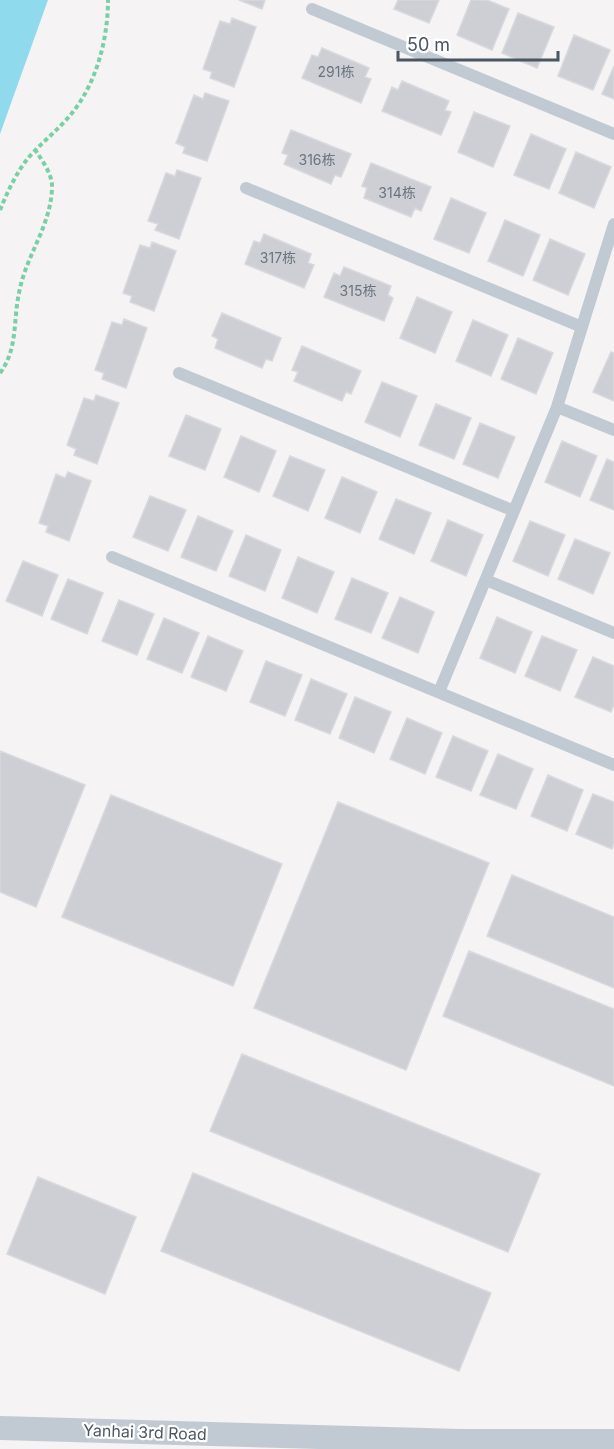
<svg xmlns="http://www.w3.org/2000/svg" width="614" height="1449" font-family="Inter,'Noto Sans SC',sans-serif">
<style>
.water{fill:#90daee}
.building{fill:#cdcfd5;stroke:#d7d9de;stroke-width:1.5}
.lines{fill:none;stroke-linecap:round;stroke-linejoin:round}
.path{stroke:#7ad0a6;stroke-width:4;stroke-dasharray:4.5 3;stroke-linecap:butt}
.service{stroke:#c1cad2;stroke-width:12}
.minor{stroke:#c1cad2;stroke-width:24}
.labels{text-anchor:middle;stroke-width:4.5;stroke-linejoin:round;paint-order:stroke}
.number-label{font-size:14px;fill:#6b747e}
.street-label{font-size:16px;fill:#4a5661;stroke:#fff}
</style>
<rect width="100%" height="100%" fill="#f5f3f3"/>
<path class="water" d="M0,0h48l-48,134z"/>
<path class="building" d="M239,0h26l-3,9z
M398,0h41l-10,23 -35,-14z
M471,0h16l22,9 -17,41 -35,-15z
M518,13l36,14 -17,41 -35,-15z
M232,18l24,9 -22,60 -24,-9 2,-6 -9,-3 17,-48 10,3z
M574,35l36,15 -17,40 -35,-14z
M322,48l47,20 -4,9 6,2 -10,24 -59,-25 10,-23 6,2z
M614,66v33l-12,-5z
M402,81l47,20 -4,9 6,2 -10,23 -59,-24 10,-24 6,3z
M205,93l24,8 -22,60 -24,-8 2,-6 -9,-4 18,-48 9,4z
M474,112l36,14 -17,41 -35,-15z
M291,130l60,24 -10,23 -6,-2 -4,9 -47,-20 4,-9 -6,-2z
M531,134l35,15 -17,40 -35,-14z
M576,152l35,15 -17,41 -35,-15z
M371,163l60,24 -10,24 -6,-3 -4,9 -47,-19 3,-10 -5,-2z
M177,170l24,8 -22,61 -24,-9 3,-6 -10,-3 18,-48 9,3z
M451,198l35,15 -17,40 -35,-14z
M505,220l35,15 -17,41 -35,-15z
M264,234l47,20 -3,9 6,2 -10,23 -59,-24 9,-23 6,2z
M550,239l35,15 -17,41 -35,-15z
M152,242l24,9 -22,60 -24,-9 2,-6 -9,-3 17,-48 10,3z
M344,267l47,19 -3,9 5,3 -9,23 -60,-24 10,-24 6,3z
M417,297l35,15 -17,41 -35,-15z
M222,313l59,25 -9,23 -6,-2 -4,9 -47,-20 3,-9 -6,-3z
M124,319l23,9 -21,60 -24,-9 2,-6 -9,-3 17,-48 10,3z
M473,320l35,15 -17,41 -35,-15z
M518,338l35,15 -17,41 -35,-15z
M302,346l59,25 -10,23 -5,-2 -4,9 -48,-20 4,-9 -6,-2z
M611,352l3,1v48l-21,-9z
M382,382l35,14 -17,41 -35,-15z
M96,395l23,8 -22,61 -23,-9 2,-6 -9,-4 17,-47 10,3z
M436,404l35,14 -17,41 -35,-14z
M186,415l35,14 -16,41 -36,-14z
M480,423l35,14 -17,41 -35,-14z
M241,436l35,15 -17,41 -35,-15z
M562,441l35,15 -17,41 -35,-15z
M290,456l35,14 -17,41 -35,-15z
M607,459l7,3v48l-24,-10z
M68,472l23,9 -22,60 -23,-9 2,-6 -9,-3 17,-49 9,4z
M342,477l35,15 -17,41 -35,-15z
M150,496l36,14 -18,41 -35,-14z
M396,499l35,14 -17,41 -35,-15z
M198,516l35,15 -17,40 -35,-14z
M448,520l35,15 -17,41 -35,-15z
M530,521l35,14 -17,41 -35,-15z
M246,535l35,15 -16,41 -36,-15z
M575,539l35,14 -17,41 -35,-15z
M298,557l36,15 -17,41 -35,-15z
M23,561l35,14 -16,41 -36,-15z
M352,578l36,15 -17,40 -36,-14z
M68,579l35,14 -16,41 -36,-15z
M400,597l34,15 -16,41 -36,-15z
M119,600l35,14 -17,41 -35,-14z
M497,617l35,15 -17,41 -35,-15z
M164,618l35,15 -17,40 -35,-14z
M208,636l35,15 -17,40 -35,-14z
M542,636l35,14 -17,41 -35,-15z
M593,657l21,9v38l-3,8 -36,-15z
M266,661l36,14 -17,41 -35,-14z
M311,679l36,15 -17,40 -35,-14z
M355,697l36,15 -17,41 -35,-15z
M407,718l35,15 -17,41 -35,-15z
M453,736l35,15 -17,40 -35,-14z
M0,751l85,34 -49,122 -36,-15z
M498,754l35,15 -17,40 -36,-14z
M548,775l35,15 -16,41 -36,-15z
M593,794l21,8v41l-2,6 -36,-15z
M111,795l171,69 -49,122 -171,-69z
M338,802l151,61 -83,207 -152,-62z
M512,875l102,42v71l-127,-52z
M469,951l145,58v77l-171,-70z
M242,1054l298,120 -32,78 -298,-121z
M193,1173l298,120 -32,78 -298,-120z
M38,1177l98,40 -31,77 -98,-40z"/>
<g class="lines">
<path class="path" d="M0,210c7,-17 17,-39 29,-53 17,-19 37,-33 51,-55 19,-29 28,-68 28,-102
M0,373c18,-24 13,-52 19,-80 7,-38 31,-65 33,-104 1,-14 -9,-27 -16,-38"/>
<path class="service" d="M312,9l302,125
M246,188l336,139
M179,373l335,138
M557,407l57,23
M112,557l502,208
M486,580l128,53
M439,692l118,-285 57,-183"/>
<path class="minor" d="M0,1428l460,13h154"/>
</g>
<g class="labels">
<g class="number-label">
<text x="336" y="77">291栋</text>
<text x="317" y="165">316栋</text>
<text x="397" y="198">314栋</text>
<text x="278" y="263">317栋</text>
<text x="358" y="296">315栋</text>
</g>
<g class="street-label">
<text transform="translate(145 1432) rotate(2)" y="6">Yanhai 3rd Road</text>
</g>
</g>
<path d="M398 51v9h160v-9" fill="none" stroke="#4a5661" stroke-width="3"/>
<text x="407" y="51" font-size="18" fill="#4a5661" stroke="#ffffff" stroke-width="4.5" paint-order="stroke">50 m</text>
</svg>
